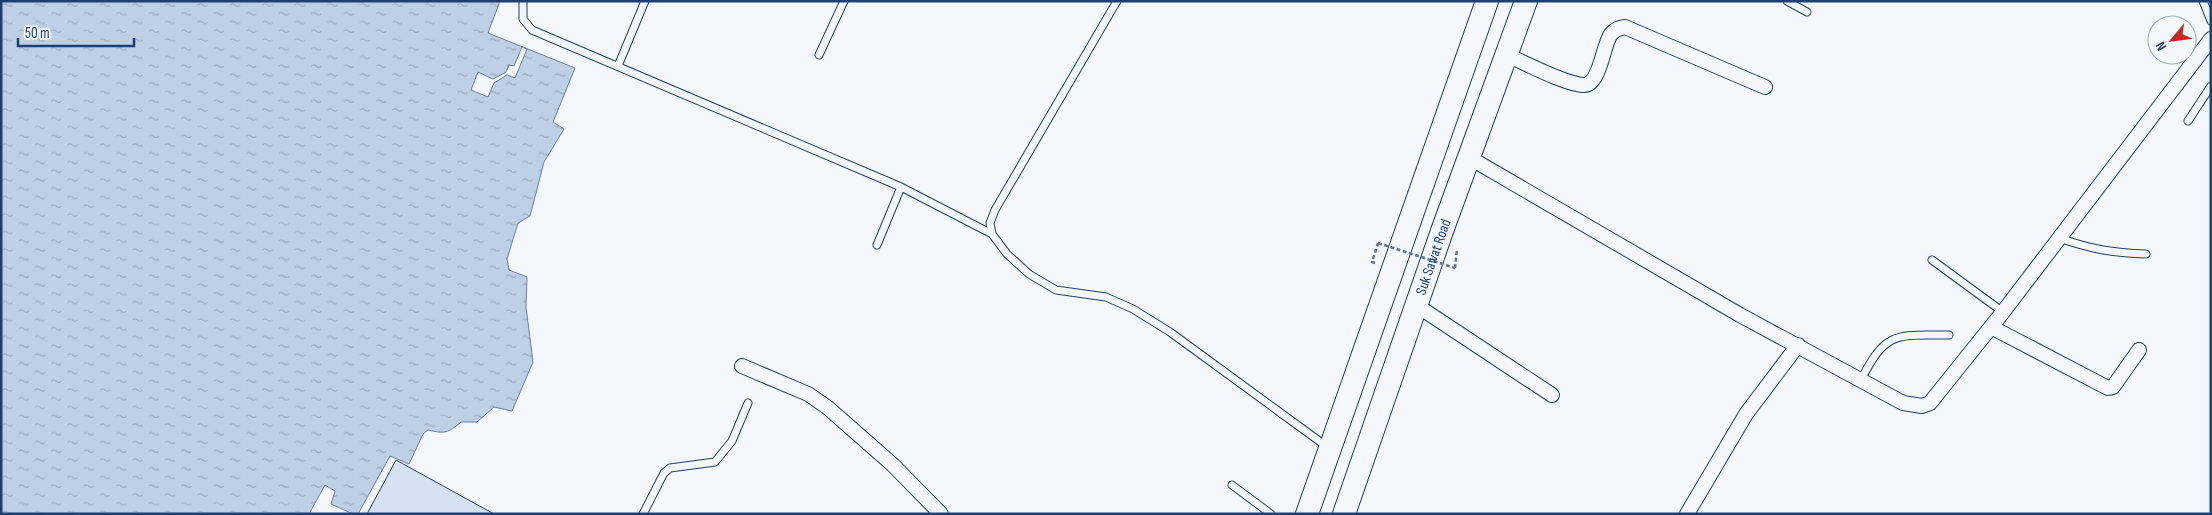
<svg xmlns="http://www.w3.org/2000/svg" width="2212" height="515" font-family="'Sofia Sans Condensed',sans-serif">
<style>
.water{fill:url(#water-ripples);stroke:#687fa3}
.pier{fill:#f4f7fb;stroke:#687fa3}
.building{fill:#d5e0f0;stroke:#1d3f73}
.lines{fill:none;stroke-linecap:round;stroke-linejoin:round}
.lane-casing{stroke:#1d3f73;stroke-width:9}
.street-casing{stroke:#1d3f73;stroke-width:16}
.primary-casing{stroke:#1d3f73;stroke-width:24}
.path{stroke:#5e769c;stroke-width:2.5;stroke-dasharray:4 2.5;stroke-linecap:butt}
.lane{stroke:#f4f7fb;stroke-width:7}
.street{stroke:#f4f7fb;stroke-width:14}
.primary{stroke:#f4f7fb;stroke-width:22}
.path-bridge{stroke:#5e769c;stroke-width:2.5;stroke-dasharray:4 2.5;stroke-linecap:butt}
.labels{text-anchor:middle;stroke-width:4;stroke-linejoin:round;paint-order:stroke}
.street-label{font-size:15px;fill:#1d3f73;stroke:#f4f7fb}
</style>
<defs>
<pattern id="water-ripples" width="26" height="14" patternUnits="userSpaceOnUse" patternTransform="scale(1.25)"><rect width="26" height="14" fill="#bed0e5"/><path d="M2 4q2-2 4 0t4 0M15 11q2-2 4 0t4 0" fill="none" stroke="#9aaabe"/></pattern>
</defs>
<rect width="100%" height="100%" fill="#f4f7fb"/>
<path class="water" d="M1,1h499l-12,32 87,35 -22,54 11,7 -20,33 -14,54 -12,7 -11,36 2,11 18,7 -1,30 7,55 -21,49 -18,-4 -17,15h-16c-13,11 -16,12 -33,8l-5,4 -14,30 -19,-8 -32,58h-357z"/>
<path class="pier" d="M522,47l5,2 -12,29 -8,-3 -13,8 -6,14 -17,-7 7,-18 15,7 13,-7 3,-7 5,1z
M325,485l10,6 -4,13 22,10h-44z"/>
<path class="building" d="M396,460l98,54h-127z"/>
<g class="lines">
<g class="lane-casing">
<path id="lane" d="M523,1v18l9,11 369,157 91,47
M1117,1l-122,209 -5,13 2,11 15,20 22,20 27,16 50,7 27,12 37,23 156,114
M1787,1l20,11
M2203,1l8,20
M819,55l25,-54
M618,66l27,-65
M2188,121l23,-35
M2059,238c32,11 53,15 87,16
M877,245l24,-58
M1932,260l71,52
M1861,380c25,-50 36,-45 88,-45
M1232,485l39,29
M643,514l21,-41 6,-5 45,-6 17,-21 16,-38"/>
</g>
<g class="street-casing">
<path id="street" d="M1507,55c18,8 58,29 76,30 17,2 20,-41 28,-51 4,-5 8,-6 14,-7l140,60
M1470,158l270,157 163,88 19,3 8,-3 73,-91 208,-273
M1416,305l136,90
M1991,327l117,61 5,-1 26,-37
M742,366l66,28 19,13 66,58 48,49
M1687,514l59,-100 52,-69"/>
</g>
<g class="primary-casing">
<g id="primary">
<path d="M1307,514l180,-513"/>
<path id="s1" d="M1344,514l98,-283 84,-230"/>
</g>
</g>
<path class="path" d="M1375,263l-3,-1 6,-19
M1455,268l2,-19"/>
<use href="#lane" class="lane"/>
<use href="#street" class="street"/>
<use href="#primary" class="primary"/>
<path class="path-bridge" d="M1378,243l77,25"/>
</g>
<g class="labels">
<g class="street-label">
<text dy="5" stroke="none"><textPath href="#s1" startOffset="272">Suk Sawat Road</textPath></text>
</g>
</g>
<rect width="2212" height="515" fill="none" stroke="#1d3f73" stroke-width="5"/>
<g transform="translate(2172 40) rotate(241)"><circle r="24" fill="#f4f7fb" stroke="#9eadc5"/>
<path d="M0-4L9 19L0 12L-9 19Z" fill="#c62828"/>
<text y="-8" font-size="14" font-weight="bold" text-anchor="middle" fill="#1d3f73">N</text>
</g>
<path d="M18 38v8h116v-8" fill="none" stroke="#1d3f73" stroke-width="2.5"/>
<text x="25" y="38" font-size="15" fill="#1d3f73" stroke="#f4f7fb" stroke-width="4" paint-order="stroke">50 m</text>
</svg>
